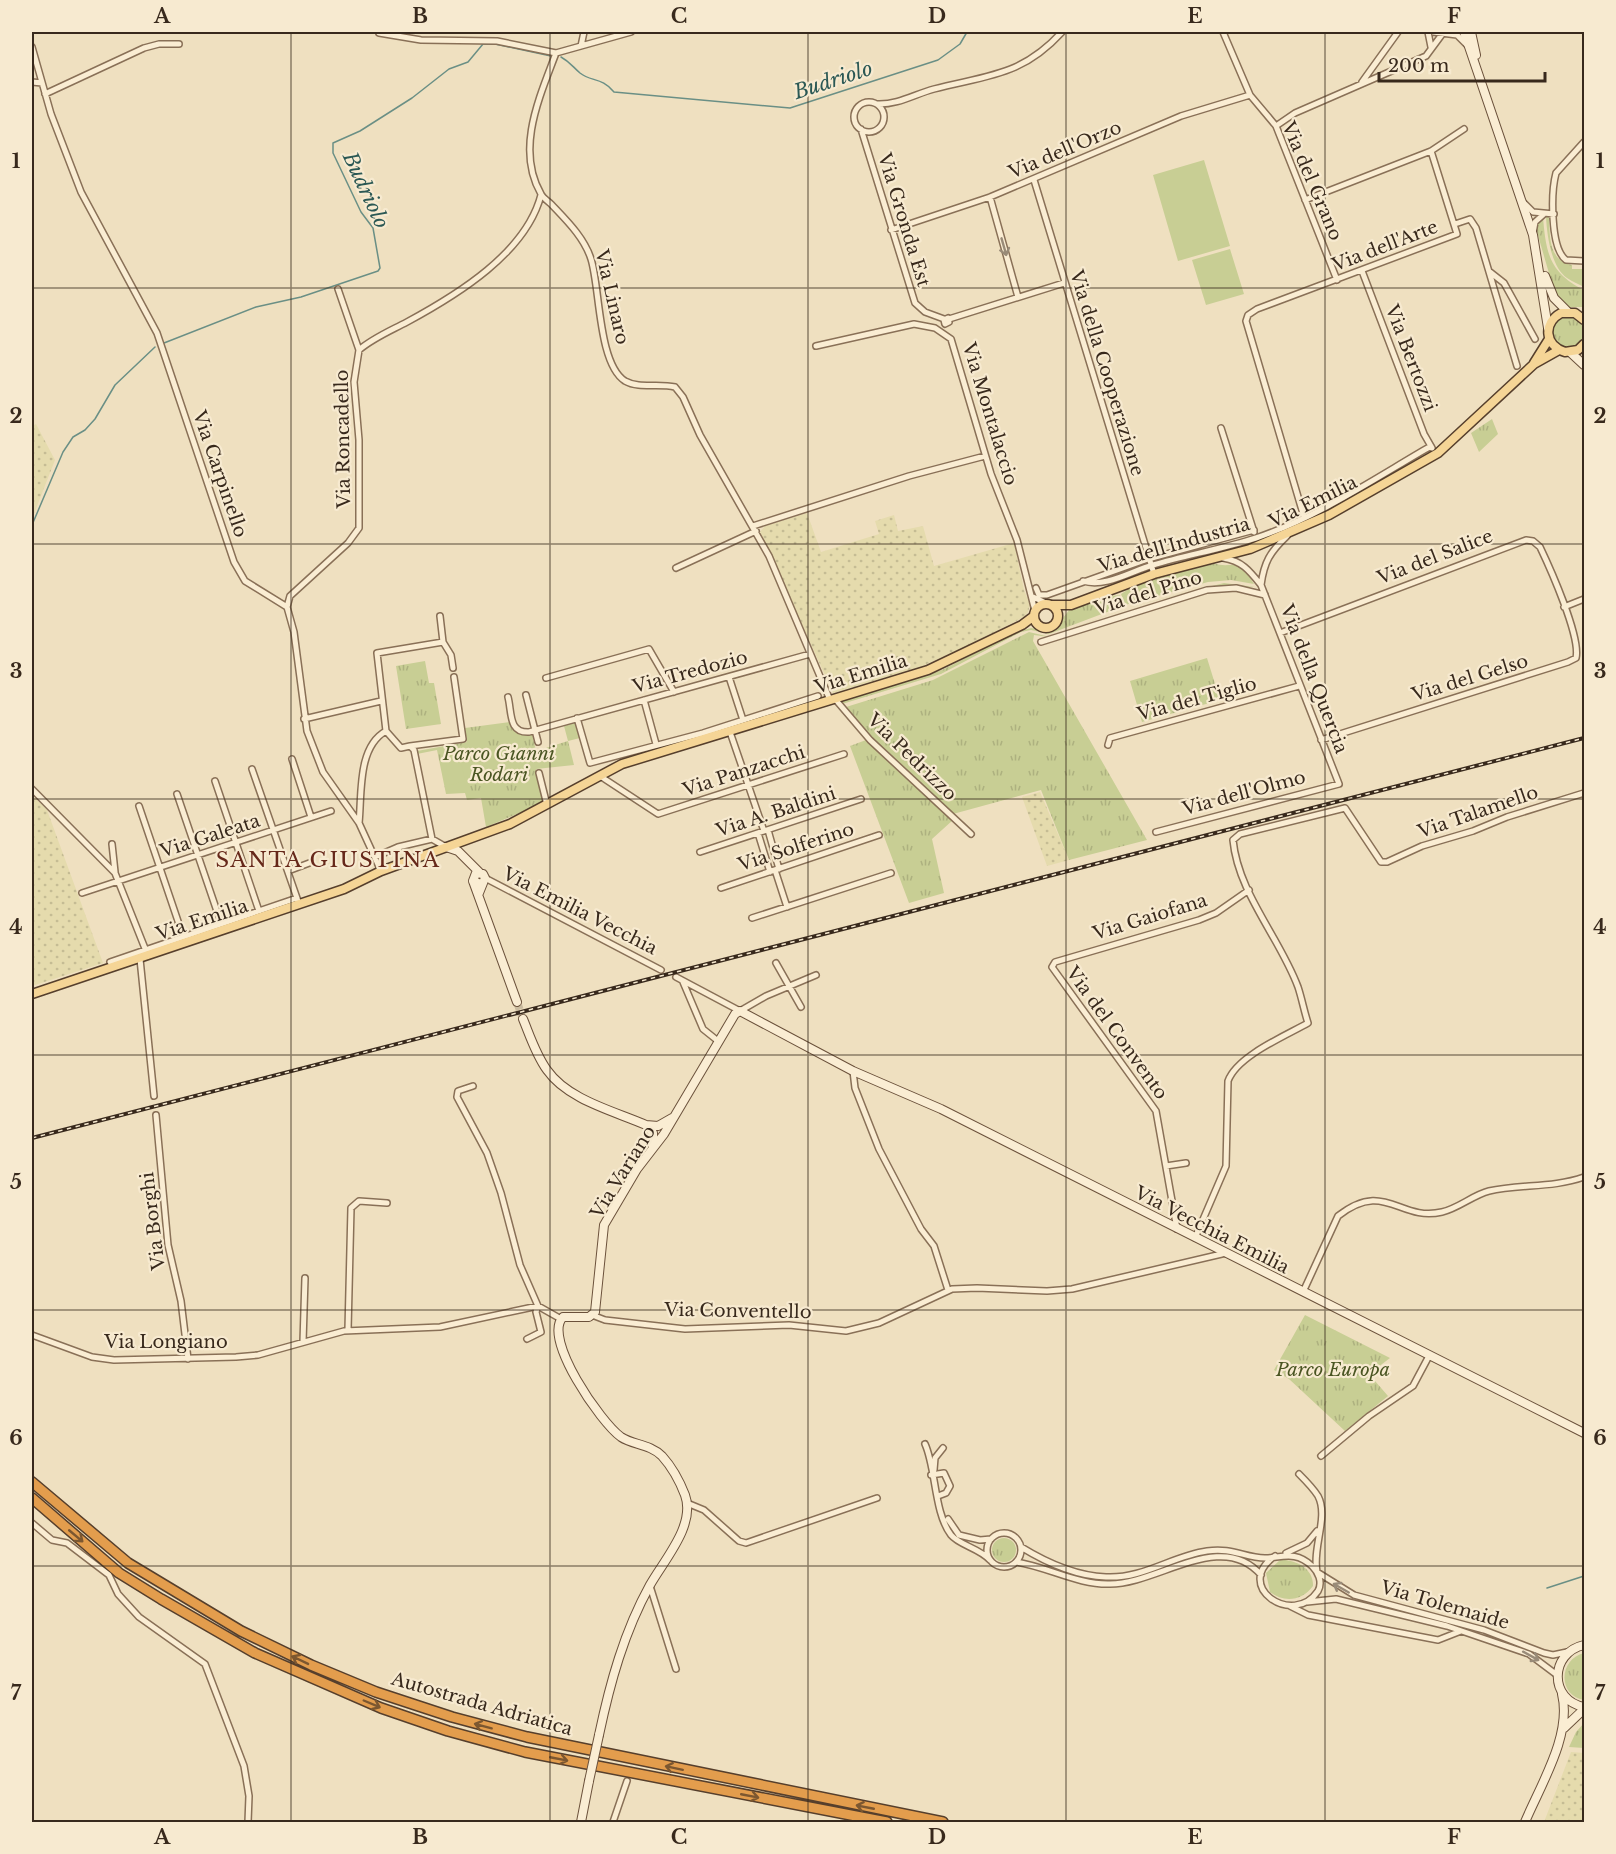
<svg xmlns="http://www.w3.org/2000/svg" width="1616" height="1854" font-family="'Libre Baskerville',serif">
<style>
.farmland{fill:url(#farmland-dots)}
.grass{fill:url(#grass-tufts)}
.pitch{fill:#c8ce94}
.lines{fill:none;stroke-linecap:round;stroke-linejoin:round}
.stream{stroke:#6a8f85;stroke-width:1.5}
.secondary-tunnel{stroke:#cabb9f;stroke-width:8;stroke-dasharray:8 4;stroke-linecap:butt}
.street-casing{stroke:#897057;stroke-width:8}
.secondary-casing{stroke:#6b513b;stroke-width:10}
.primary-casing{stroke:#563f2c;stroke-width:11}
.highway-casing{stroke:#563f2c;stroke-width:12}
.street{stroke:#faedd3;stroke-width:5}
.secondary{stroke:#faedd3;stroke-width:8}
.primary{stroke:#f5d596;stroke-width:8}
.highway{stroke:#e39d4d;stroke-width:9}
.rail-casing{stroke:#38291c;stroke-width:4}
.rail{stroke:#f7ead0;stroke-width:1.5;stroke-dasharray:4.5;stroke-linecap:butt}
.secondary-bridge-casing{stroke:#6b513b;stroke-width:10;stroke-linecap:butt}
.secondary-bridge{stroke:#faedd3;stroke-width:8}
.oneway{stroke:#998b78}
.oneway2{stroke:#7c5730}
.grid{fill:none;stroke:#38291c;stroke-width:1.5;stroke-opacity:0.55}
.labels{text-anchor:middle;stroke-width:4.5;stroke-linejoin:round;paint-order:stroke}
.street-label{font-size:18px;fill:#38291c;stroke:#f7ead0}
.park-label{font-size:18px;font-style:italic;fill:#4a5522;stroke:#f7ead0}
.water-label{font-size:20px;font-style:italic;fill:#2b5854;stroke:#f7ead0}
.quarter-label{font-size:21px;letter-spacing:1.5px;fill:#66281a;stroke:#f7ead0}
.neatline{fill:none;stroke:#38291c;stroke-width:2}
.grid-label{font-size:20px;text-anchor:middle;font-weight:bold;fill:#38291c}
</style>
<defs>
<pattern id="farmland-dots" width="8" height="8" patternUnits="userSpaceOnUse" patternTransform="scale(1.5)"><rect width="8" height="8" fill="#e5dbad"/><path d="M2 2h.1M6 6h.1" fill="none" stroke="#c5bc94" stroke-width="1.8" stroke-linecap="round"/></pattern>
<pattern id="grass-tufts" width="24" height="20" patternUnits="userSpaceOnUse" patternTransform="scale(1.5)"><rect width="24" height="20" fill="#c8ce94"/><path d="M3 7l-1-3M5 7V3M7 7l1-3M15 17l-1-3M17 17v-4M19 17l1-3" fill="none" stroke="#adb17f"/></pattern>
</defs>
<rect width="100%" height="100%" fill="#efe0c0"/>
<path class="farmland" d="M36,424l19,36 -23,59v-93z
M807,513l14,39 58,-18 -4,-13 19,-6 4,16 25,-5 11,40 80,-23 10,47 6,15 -2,7 -4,5 -57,29 -47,21 -87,26 -73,-161 5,-6z
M1040,792l29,68 -22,6 -25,-69z
M32,795l15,15 56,153 -71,23z
M1571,1752l13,1v69h-40z"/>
<path class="grass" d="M1543,217c3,37 7,56 41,73l-2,17h-15l-12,-13 -20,-69z
M1546,217h3c1,20 -1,43 23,48v4h12v18c-5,-3 -11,-5 -17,-9 -16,-11 -20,-43 -21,-61z
M1552 332a16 16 0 1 1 32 0a16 16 0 1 1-32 0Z
M1492,419l6,15 -19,18 -8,-19z
M1213,563c18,7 25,-8 41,21l-23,-4 -23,2 -83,23 -4,-11 14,-9z
M1224,583l31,4 -44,-1 -85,22z
M1120,595l3,11 -74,28 -18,-4 -10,2 -80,42 -99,30 1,-3 99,-31 75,-38 14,-4 21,4 18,-23 30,-12z
M1124,609l-75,28 -15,-2 -1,6 114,199 -78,20 -28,-70 -88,24 -80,-75 -27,-32 87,-27 96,-48 21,5z
M1207,658l13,42 -78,22 -12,-41z
M425,661l4,22h5l7,41 -35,5 -10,-63z
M510,722l4,7 18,5 4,17 32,-10 -4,-15 11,-4 5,16 -12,3 6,24 -38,4 7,34 -57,24 -5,-29 -14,2 -2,-7 -19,1 -9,-44 -20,4v-3l50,-9 -2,-14z
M866,740l87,80 -21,19 12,54 -35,10 -59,-157z
M1305,1315l85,43 -21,16 19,22 -43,35 -56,-52 -15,-9z
M992 1550a12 12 0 1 1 24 0a12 12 0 1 1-24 0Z
M1280,1560c16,-1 34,9 33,26 -11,15 -29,17 -43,6l-4,-19z
M1584,1653v47c-27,-5 -25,-41 0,-47z
M1584,1723v25l-15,-1 7,-15z"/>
<path class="pitch" d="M1204,160l26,86 -52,15 -25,-86z
M1230,249l14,45 -38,11 -14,-45z
M459,752l6,29 -15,4 -6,-30z"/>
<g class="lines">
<path class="stream" d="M561,57c9,5 11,9 19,16 11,9 22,4 34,19l176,16 148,-48 22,-16 7,-12
M164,343l92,-36 45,-10 77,-26 2,-3 -7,-40 -12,-16 -28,-59v-10l27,-12 52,-33 37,-29 19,-7 15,-18h12l56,12
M32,525l31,-73 10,-15 12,-7 10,-11 20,-34 40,-38
M32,600v14
M1547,1588l37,-12"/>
<path class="secondary-tunnel" d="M517,1002l6,17"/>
<g class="street-casing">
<path id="street" d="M584,32l-3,14 -25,7c-16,43 -41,96 -15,141 2,4 7,7 10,10 15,16 33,33 40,55 9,28 7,105 34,122 14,8 34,2 50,6l8,10 17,38 69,121 61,144
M1223,32l27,63 26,31 61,154
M1428,32l3,15
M1433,32l24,3 10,10
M379,33l42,7 76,1 59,12
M581,46l50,-14
M32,47l19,67 30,78 76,141 77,229 11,19 42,26 7,25 13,99 16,41 36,51 22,48
M32,82l10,1
M1362,82l36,-50
M45,94l99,-46 15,-4h20
M854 117a15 15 0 1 1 30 0a15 15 0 1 1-30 0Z
M877,104c21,1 38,-10 57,-15 54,-14 88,-13 128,-57
M1276,126l19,-13 131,-57 17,-23
M861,129l54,174 10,9 19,7
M1584,142l-28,31c-5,19 -6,75 10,87l18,1
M1034,180l120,394
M990,197l28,100
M1305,200l126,-49 33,-22
M1524,203l9,9 21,2
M1455,224l15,-5 6,9 41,138
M891,230l99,-33 191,-81 69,-21
M1533,233l2,-11 9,-8
M1362,271l62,163 8,14
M1490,272l14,11 31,56
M338,289l21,61
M948,318l1,4 -4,2 -1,-4z
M949,319l115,-36
M816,346l98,-22 21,4 16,11 40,135 26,66 18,71
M1221,428l33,104
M1304,517l-58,-196 2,-6 9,-6 200,-75 -26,-83
M753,526l156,-50 76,-20
M676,568l80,-37
M1083,581c23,7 48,-10 70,-16 34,-10 69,-16 103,-27 62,-21 118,-59 175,-92
M1261,585c3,-23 9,-33 26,-49
M1036,588l3,7h8l101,-36 106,-29
M1033,597l15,7
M287,607l3,-11 58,-53 11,-15v-88l-5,-58 5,-32c14,-12 31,-19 48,-28 50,-27 119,-69 134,-127
M1564,607l20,-8
M1280,633l246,-93 7,1 7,6c10,21 41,90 36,111l-8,4 -247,78
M443,642l8,13 2,13
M1041,642l166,-52 29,-2 29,7
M729,677l14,43
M546,678l103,-29 25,43
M526,695l12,47
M508,697c4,15 0,36 21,35l281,-78
M835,699l35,41 101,94
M644,700l12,44
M577,718l13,45 113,-30 115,-37
M304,719l77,-18
M386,731l-9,-78 66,-11 -3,-26
M386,731l15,17 9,-2 4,4 18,89
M730,732l34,99
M1108,745l2,-7 189,-52
M410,746l53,-7 -9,-62
M292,759l19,58
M252,769l46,132
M539,773l8,32
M600,776l58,38 186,-60
M215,781l44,130
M32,789l83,84 33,83
M177,794l44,129
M139,806l44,130
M359,823c3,-28 -2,-76 27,-92
M768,830l11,39
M1156,832l183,-48 -78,-199c-12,-15 -19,-24 -38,-27
M758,833l12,39
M112,844l3,28
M700,852l161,-53
M375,857l23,-10 34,-8 14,8
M775,870l12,37
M288,871l24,-9
M485,878l176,92
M721,888l158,-53
M82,893l249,-82
M752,918l139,-45
M140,959l14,137
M110,962l187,-64
M776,963l25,44
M676,977l64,34 26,-15 50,-21
M683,982l20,47 15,12
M853,1071l2,17 24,61 42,80 13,17 14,44
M473,1086l-15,5 -1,6 30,56 14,40 19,72 18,41 -2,6 5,20 -14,7
M156,1115l12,130 13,56 7,58
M1166,1166l20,-3
M1177,1229l-21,-118 -104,-144 3,-5 144,-42 17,-7 33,-23
M1195,1238l31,-72 2,-85c9,-25 57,-45 80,-58 -4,-12 -6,-24 -10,-36 -18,-49 -60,-94 -65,-147l7,-6 105,-26 36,54h6l35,-16 51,-15 34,-14 77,-24
M1303,1292l35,-76c47,-37 61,6 104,-4 17,-4 31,-17 47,-21 32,-7 64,-3 95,-14
M592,1315l13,5 80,9 104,-4 57,6 33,-8 73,-34 25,-1 70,3 25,-2 154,-36
M348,1330l3,-122 8,-7 28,2
M32,1335l60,22 22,3 122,-3 22,-2 86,-24 96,-4 98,-21 23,13
M303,1342l2,-64
M925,1444c11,24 9,69 26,91 8,10 28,13 39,25
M1321,1456l48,-40 44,-30 16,-30
M934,1470l1,-12 8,-10
M1299,1474c6,6 14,14 19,22 11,21 -6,51 -1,76l37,23 130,35 60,23 9,2 14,-3
M931,1475l13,-2 6,13 -4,7 -8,3
M687,1503l17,7 35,31 7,2 131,-45
M948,1519l11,16 21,5 11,-1
M32,1523l20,17 15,3 42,32 9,19 21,23 66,47 39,102 5,30 -1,26
M987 1550a17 17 0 1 1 34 0a17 17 0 1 1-34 0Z
M1021,1547c26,16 54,29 85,30 37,2 66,-21 101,-26 25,-4 38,7 58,7 19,-1 31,-7 47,8 6,6 11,16 6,25 -25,37 -86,-5 -43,-35
M1286,1553l21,-10 10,-12
M1016,1562c32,5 62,23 94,22 48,0 112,-55 151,-9
M650,1586l26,83
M1307,1602l29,-3 111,27 82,28 28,21
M1290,1606l18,9 130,25 23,-9
M613,1822l14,-41"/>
</g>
<g class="secondary-casing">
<path id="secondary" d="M1464,32l69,203 15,93
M1471,32l5,23
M1545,276l9,22 14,14
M1570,352l14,13
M446,847l12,4 21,21
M473,881l44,121
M479,893l6,-15 -2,-4 -7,-1 -3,8 8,3
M523,1019c7,17 13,36 24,51 21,30 67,41 99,55
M653,1147v-14l-7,-8 12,1 14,-8
M1584,1645c-35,8 -35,55 0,62
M1564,1728l20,-19
M599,1735c11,-52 25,-103 51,-150 14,-25 46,-60 35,-90 -5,-13 -14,-29 -23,-39 -12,-12 -29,-11 -41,-19 -20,-14 -79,-99 -58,-120h26l6,-5 9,-87 33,-56 27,-35 71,-120 5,-3 113,60 88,38 643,324
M581,1822l8,-41
M1525,1822c16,-38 47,-87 37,-128"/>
</g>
<g class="primary-casing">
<path id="primary" d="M1584,320l-9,-7h-14c-18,10 -17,32 4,39l13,-2 6,-6
M1534,363l15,-24
M1034 616a12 12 0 1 1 24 0a12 12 0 1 1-24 0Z
M1052,605h19l83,-31 96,-25 79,-34 109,-62 96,-89 25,-14
M32,994l312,-105 37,-18 129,-47 112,-60 306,-94 94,-45 12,-9"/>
</g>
<g class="highway-casing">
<path id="highway" d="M32,1482l96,81 113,68 70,34 65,27 76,25 75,20 416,85
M32,1498l87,75 42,26 94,54 126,55 67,23 77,21 362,70"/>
</g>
<use href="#street" class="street"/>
<use href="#secondary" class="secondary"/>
<use href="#primary" class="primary"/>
<use href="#highway" class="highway"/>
<g class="rail-casing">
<path id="rail" d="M32,1138l1552,-400"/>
</g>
<use href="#rail" class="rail"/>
<g class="secondary-bridge-casing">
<path id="secondary-bridge" d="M589,1781l10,-46"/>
</g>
<use href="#secondary-bridge" class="secondary-bridge"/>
</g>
<defs><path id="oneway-shaft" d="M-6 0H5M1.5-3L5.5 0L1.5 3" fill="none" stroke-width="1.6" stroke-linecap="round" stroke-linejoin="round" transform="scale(1.5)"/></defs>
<g class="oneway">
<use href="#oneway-shaft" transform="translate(1004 247) rotate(74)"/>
<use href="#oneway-shaft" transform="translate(1341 1588) rotate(-150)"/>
<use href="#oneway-shaft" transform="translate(1531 1656) rotate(29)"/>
</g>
<g class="oneway2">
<use href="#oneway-shaft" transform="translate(76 1536) rotate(40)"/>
<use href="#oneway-shaft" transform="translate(300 1660) rotate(-154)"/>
<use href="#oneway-shaft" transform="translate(372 1704) rotate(23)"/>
<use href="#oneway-shaft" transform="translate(483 1726) rotate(-165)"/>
<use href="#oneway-shaft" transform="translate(559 1759) rotate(11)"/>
<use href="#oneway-shaft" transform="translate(674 1768) rotate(-168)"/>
<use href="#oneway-shaft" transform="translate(750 1796) rotate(11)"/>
<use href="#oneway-shaft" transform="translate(865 1807) rotate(-169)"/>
</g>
<path class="grid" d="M291,32v1790M550,32v1790M808,32v1790M1066,32v1790M1325,32v1790M32,288h1552M32,544h1552M32,799h1552M32,1055h1552M32,1310h1552M32,1566h1552"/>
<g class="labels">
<g class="street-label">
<text transform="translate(1065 150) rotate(-23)" y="6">Via dell'Orzo</text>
<text transform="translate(1312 181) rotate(67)" y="6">Via del Grano</text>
<text transform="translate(904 220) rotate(73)" y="6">Via Gronda Est</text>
<text transform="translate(1385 246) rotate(-21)" y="6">Via dell'Arte</text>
<text transform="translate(612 297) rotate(77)" y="6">Via Linaro</text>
<text transform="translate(1411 358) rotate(69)" y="6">Via Bertozzi</text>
<text transform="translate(1107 373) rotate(73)" y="6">Via della Cooperazione</text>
<text transform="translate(990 414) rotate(73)" y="6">Via Montalaccio</text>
<text transform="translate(343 439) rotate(-91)" y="6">Via Roncadello</text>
<text transform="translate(220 474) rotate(71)" y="6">Via Carpinello</text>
<text transform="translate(1313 502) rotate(-26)" y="6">Via Emilia</text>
<text transform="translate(1174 545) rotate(-16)" y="6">Via dell'Industria</text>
<text transform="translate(1435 557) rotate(-21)" y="6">Via del Salice</text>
<text transform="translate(1148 593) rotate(-17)" y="6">Via del Pino</text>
<text transform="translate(690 672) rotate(-15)" y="6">Via Tredozio</text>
<text transform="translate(861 674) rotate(-17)" y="6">Via Emilia</text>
<text transform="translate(1470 678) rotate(-17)" y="6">Via del Gelso</text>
<text transform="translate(1314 679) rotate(69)" y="6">Via della Quercia</text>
<text transform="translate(1197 699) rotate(-15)" y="6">Via del Tiglio</text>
<text transform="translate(912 757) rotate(44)" y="6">Via Pedrizzo</text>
<text transform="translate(744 771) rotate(-18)" y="6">Via Panzacchi</text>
<text transform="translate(1244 793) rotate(-15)" y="6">Via dell'Olmo</text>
<text transform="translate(776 812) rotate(-18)" y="6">Via A. Baldini</text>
<text transform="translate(1478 812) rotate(-19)" y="6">Via Talamello</text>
<text transform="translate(210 836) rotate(-18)" y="6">Via Galeata</text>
<text transform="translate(796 847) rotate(-18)" y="6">Via Solferino</text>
<text transform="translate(580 911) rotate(27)" y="6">Via Emilia Vecchia</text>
<text transform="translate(1150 917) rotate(-17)" y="6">Via Gaiofana</text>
<text transform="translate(202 920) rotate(-18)" y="6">Via Emilia</text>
<text transform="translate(1117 1033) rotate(54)" y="6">Via del Convento</text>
<text transform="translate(623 1172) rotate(-58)" y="6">Via Variano</text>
<text transform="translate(153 1221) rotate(-97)" y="6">Via Borghi</text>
<text transform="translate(1212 1230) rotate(27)" y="6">Via Vecchia Emilia</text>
<text transform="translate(738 1311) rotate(1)" y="6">Via Conventello</text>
<text x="166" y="1348">Via Longiano</text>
<text transform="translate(1445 1605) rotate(16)" y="6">Via Tolemaide</text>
<text transform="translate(482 1704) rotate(16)" y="6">Autostrada Adriatica</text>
</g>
<g class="park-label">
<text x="499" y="760">Parco Gianni<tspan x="499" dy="21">Rodari</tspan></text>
<text x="1333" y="1376">Parco Europa</text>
</g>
<g class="water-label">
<text transform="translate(833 80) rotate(-18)" y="7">Budriolo</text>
<text transform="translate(366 190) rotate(65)" y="7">Budriolo</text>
</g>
<g class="quarter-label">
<text x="328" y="867">SANTA GIUSTINA</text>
</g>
</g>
<rect width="1616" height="1854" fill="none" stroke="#f7ead0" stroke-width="66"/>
<path d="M1379 72v9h166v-9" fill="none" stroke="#38291c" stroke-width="3"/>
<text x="1388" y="72" font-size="18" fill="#38291c" stroke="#f7ead0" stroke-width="4.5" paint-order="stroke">200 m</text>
<rect x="33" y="33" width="1550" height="1788" class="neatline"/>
<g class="grid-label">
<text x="162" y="23">A</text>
<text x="420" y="23">B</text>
<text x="679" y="23">C</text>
<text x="937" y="23">D</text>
<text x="1195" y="23">E</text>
<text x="1454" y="23">F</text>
<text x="16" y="168">1</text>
<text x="1600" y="168">1</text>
<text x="16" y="423">2</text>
<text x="1600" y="423">2</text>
<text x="16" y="678">3</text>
<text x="1600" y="678">3</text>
<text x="16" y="934">4</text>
<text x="1600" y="934">4</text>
<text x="16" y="1189">5</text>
<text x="1600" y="1189">5</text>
<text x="16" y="1445">6</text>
<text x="1600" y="1445">6</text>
<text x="16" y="1700">7</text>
<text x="1600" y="1700">7</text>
<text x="162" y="1844">A</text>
<text x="420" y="1844">B</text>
<text x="679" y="1844">C</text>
<text x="937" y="1844">D</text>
<text x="1195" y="1844">E</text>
<text x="1454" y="1844">F</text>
</g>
</svg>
